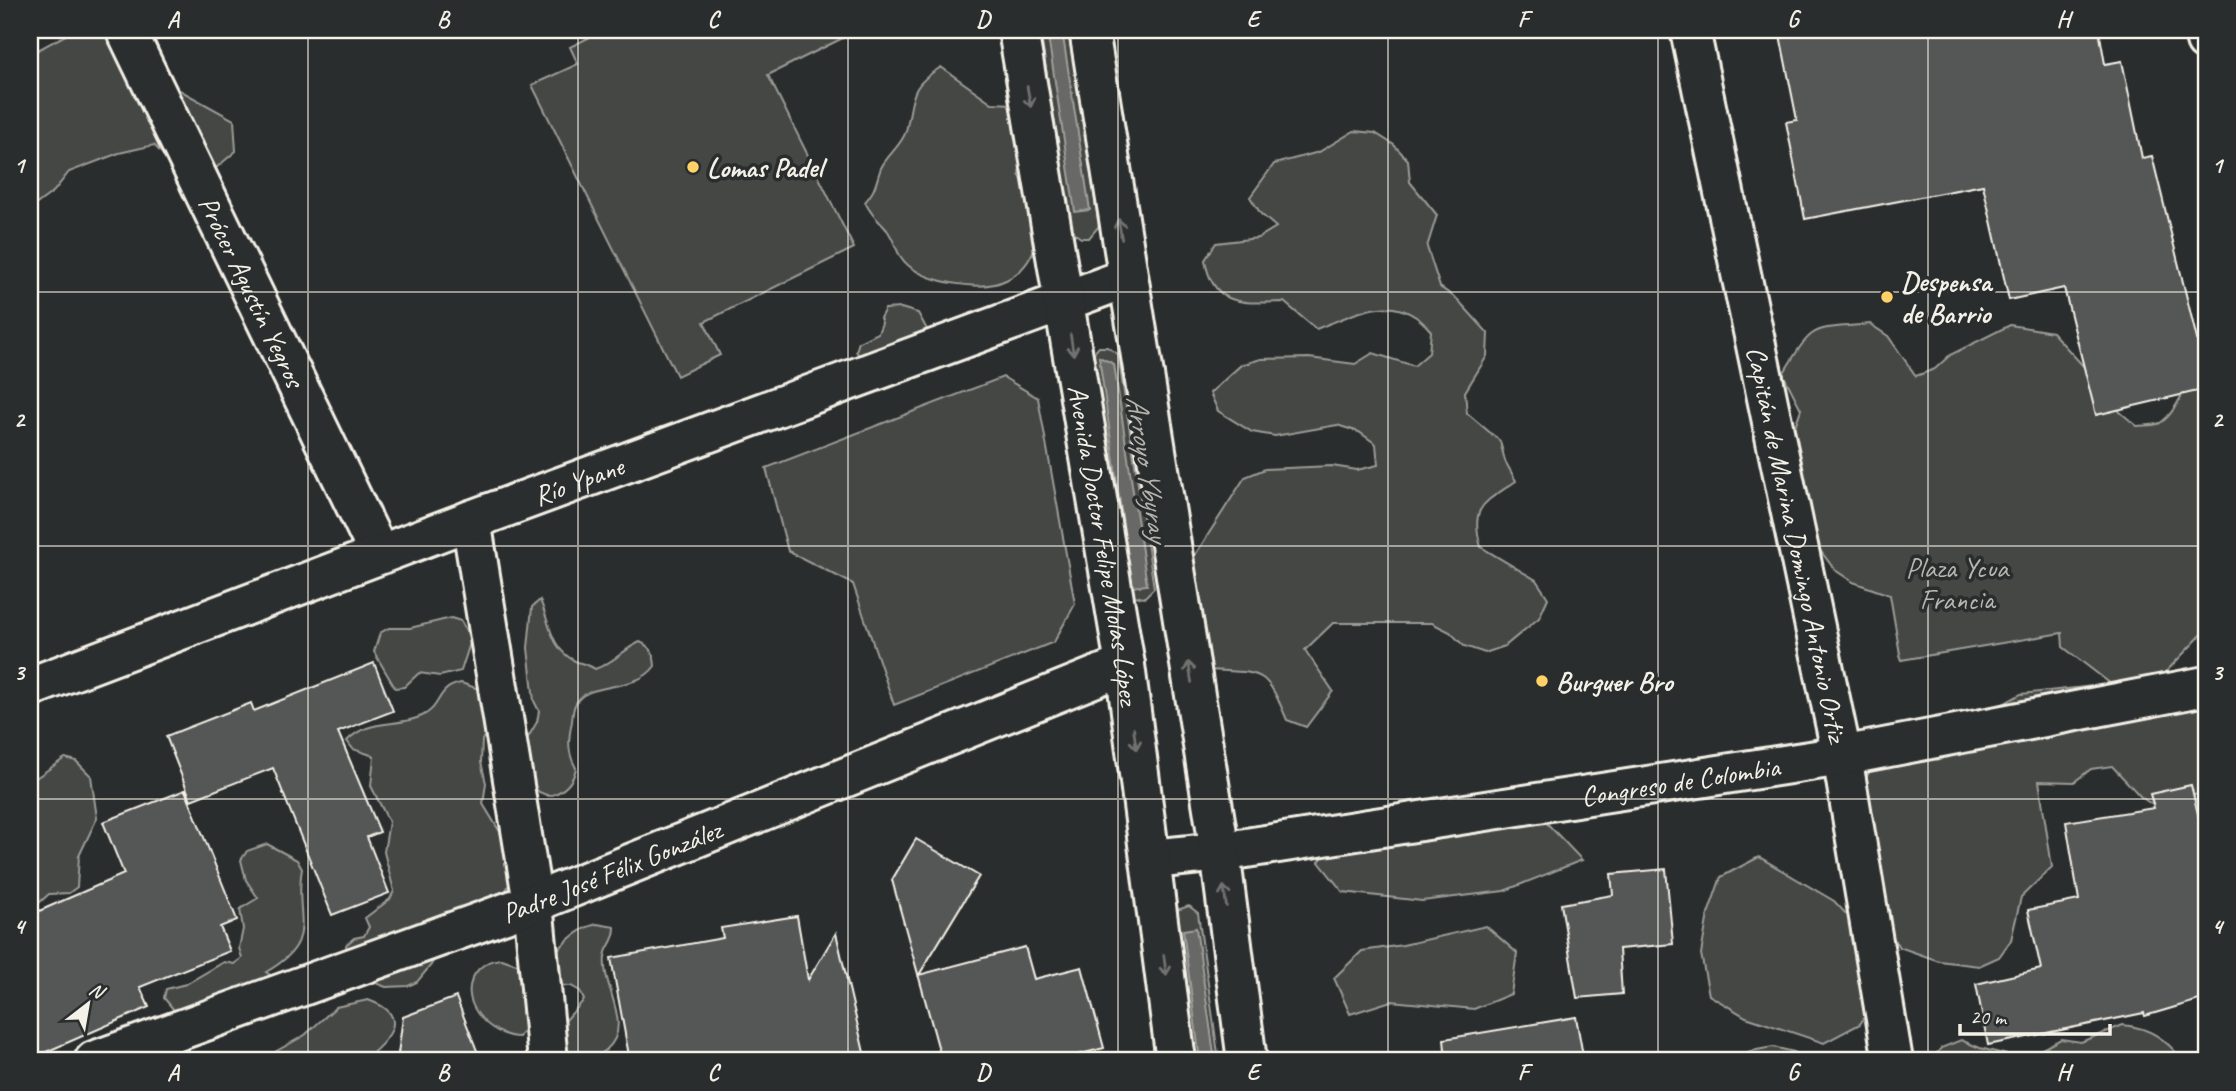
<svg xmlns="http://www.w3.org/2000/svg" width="2236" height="1091" font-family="Caveat,sans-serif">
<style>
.green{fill:#444645;stroke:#9c9c96;stroke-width:2}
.water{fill:#676866;stroke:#9f9f9a;stroke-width:2}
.building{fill:#555756;stroke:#f4f1e8;stroke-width:2}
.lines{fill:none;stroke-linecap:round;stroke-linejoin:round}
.minor-casing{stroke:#f4f1e8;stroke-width:44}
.major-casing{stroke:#f4f1e8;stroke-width:44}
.minor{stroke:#2a2d2e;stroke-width:38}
.major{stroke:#2a2d2e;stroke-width:38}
.oneway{stroke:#71726f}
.grid{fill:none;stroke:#f4f1e8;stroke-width:2;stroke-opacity:0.55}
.poi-dot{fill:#ffd166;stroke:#2a2d2e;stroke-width:2.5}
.labels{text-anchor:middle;stroke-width:7;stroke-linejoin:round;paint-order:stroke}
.poi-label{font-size:28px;font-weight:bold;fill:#f4f1e8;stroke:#2a2d2e;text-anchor:start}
.street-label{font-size:28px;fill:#f4f1e8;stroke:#2a2d2e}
.park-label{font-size:28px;fill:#b6b5af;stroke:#2a2d2e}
.water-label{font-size:30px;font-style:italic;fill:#b5b3ae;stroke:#2a2d2e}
.neatline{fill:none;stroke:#f4f1e8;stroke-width:2.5}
.grid-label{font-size:23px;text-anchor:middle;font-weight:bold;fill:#f4f1e8}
</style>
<rect width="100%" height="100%" fill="#2a2d2e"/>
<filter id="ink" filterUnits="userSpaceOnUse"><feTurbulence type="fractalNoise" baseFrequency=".0143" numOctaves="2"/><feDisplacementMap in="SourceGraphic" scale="14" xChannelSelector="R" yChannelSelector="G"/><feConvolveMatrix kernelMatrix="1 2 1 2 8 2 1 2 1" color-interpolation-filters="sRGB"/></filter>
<g filter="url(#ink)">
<path class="green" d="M75,30h76l23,57 60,33 2,31 -20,17 -27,14 -35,-37 -35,8 -50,19 -15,19 -24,18v-155z
M604,30h255l-91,45 86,173 -150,74 16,33 -43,21 -145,-291 46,-21 -8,-17z
M1040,30h29l30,196 -10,12h-8l-10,-7z
M941,67l51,36 21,1 11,30 -5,41c4,5 11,11 14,16 14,30 5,74 -27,89 -24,12 -76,3 -97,-14 -13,-10 -13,-24 -22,-36 -10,-12 -14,-12 -22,-28 12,-14 10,-18 16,-34 6,-13 21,-23 25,-37 8,-33 2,-44 35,-64z
M1354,131l21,2 19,12 14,15 2,22 27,33 -10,32 13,40 17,12 31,34 -1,23 -22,36 2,21 33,28 5,20 11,20c-31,22 -47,24 -35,66l55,33 12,18 -9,20 -34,28 -20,7 -21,-7 -14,-14 -18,-9h-99l-28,27 28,41 -27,36 -19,-7c-22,-52 -23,-47 -78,-50l-21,-104 57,-89 20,-8 67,-3 25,4 21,-5 -2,-21 -17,-12 -22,-7 -62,11 -23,-4 -34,-21 -8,-18 31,-28 20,-6 48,-1 46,6 18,-11 41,13 15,-13 2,-22c-35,-42 -72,-18 -115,-2l-32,-27c-40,1 -71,6 -79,-42l11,-17 42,-5 18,-11 -15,-13 -11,-17 24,-33 45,-12z
M901,308l17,5 12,22 -68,25 -6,-9 3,-9 19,-9 4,-10 -2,-5 5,-9z
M1870,324l18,12 28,40 19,-7 15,-14 60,-30 42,7 56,61 12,19 17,14c7,-1 17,0 23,-3 19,-11 27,-47 46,-65v272l-48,50h48v111l-49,17 -16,-11 -29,-31 -21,3 -17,13 -35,-1 13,86 -31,30 -10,43 -12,17 -20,9 -40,-5 -40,-14 -10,-16 -7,60 -22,33 -36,19 -78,-26 -37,-22 -8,-41 7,-40 13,-37 38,-20 75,44 13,14 40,15 -36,-128 32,-52 57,10 63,-56 18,-10 90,-10 -48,-37 -1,-14 -161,27 -11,-65 -37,-13 -18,-12 -25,-33 -25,-82 16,-46 -18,-35c32,-53 28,-44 87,-50z
M1099,347h8l11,7 36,234 -10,10 -14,-3 -40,-238z
M1003,377l35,21 37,206 -21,38 -160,63 -41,-121 -65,-33 -22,-83z
M540,600c10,23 10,48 35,61 7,3 13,3 20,8 22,-8 27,-19 45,-27 11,5 14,11 15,24 -20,28 -69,14 -80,39 -3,6 -2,15 -4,21 -3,16 -3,28 5,42 -3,15 -13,24 -27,28l-10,-4 -22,-23 -1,-11 21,-36 2,-11 -5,-10 -6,-53 4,-41z
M451,618l10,3 10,19 -10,31 -21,5 -21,-3 -15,14 -9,1 -21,-36 6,-19 9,-5h21z
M461,683l21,7 11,32 -11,18 -1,22 5,21 -3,21 17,28 12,30 -3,23 -11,17 -52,36 -15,27 -14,17 -9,4 -22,1 -19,-7 -19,-25 -2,-10 8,-7 10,-2 5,-9 -4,-9 25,-19 4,-8 -10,-39 5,-30 -18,-36 3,-30 -21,-7 -6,-8c21,-23 49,-13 75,-25 21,-10 13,-28 39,-33z
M65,758l11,3 15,15 6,42 -18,38 -2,31 -8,6 -20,1 -19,17v-129z
M1461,798l80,19 41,43 -78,31 -82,10 -79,-9 -24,-30 21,-32 34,-22z
M267,844l30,16 5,9c-9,49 20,71 -36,103l10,7 -98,36 -14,-17 2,-9 20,-5 38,-22 10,2 8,-6 -3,-10 4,-19 -3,-20 18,-11 -12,-18 -5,-20 6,-9z
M1189,906l9,7 21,148h-28l-17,-150z
M597,924l18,3c0,16 -9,18 -10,30 -4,29 30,69 1,93 -6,5 -13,9 -20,9 -17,-1 -24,-15 -30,-28l28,-31 -4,-9 -9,-5 -20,-1 -7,-16c14,-20 28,-39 53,-45z
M1486,926l31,27 -6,41 -37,15 -83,-8 -41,13 -16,-36 28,-27 41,-6z
M502,959l20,7 9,53 -12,18c-30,0 -66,-39 -41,-67 8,-8 13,-10 24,-11z
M368,1000c11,4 26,10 25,24 -1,13 -20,30 -31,36 -12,6 -85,1 -103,1l46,-26 31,-28z
M2123,1025c28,3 43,14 60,36h-252l10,-13 20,-8 19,8 43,11 38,-20 20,3z
M1773,1047l21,5 15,9h-76l18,-10z"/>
<path class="water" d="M1047,30h15l28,180 -15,2z
M1099,357l15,7 33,221 -15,2z
M1196,928l19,133h-15l-17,-131z"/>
<path class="building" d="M1779,30h320l6,34 17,-3 20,97 10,-2 54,220v13l-110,26 -32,-127 -55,12 -26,-115 -178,34 -19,-97 11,-2z
M374,663l19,48 -55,21 42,100 -13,5 22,56 -57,22 -59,-147 -82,32 -25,-64 85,-33 3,8z
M2191,785l15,62v151l-61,18 -1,-3 -156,32 -12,-61 65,-15 -13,-59 51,-10 -13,-78 88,-14 -4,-14z
M185,790l52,130 -17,7 10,24 -90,36 9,20 -119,52v-144l94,-41 -21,-52z
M916,839l63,37 -60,99 106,-28 9,32 48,-12 22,81 -50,13h-112l-50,-181z
M1666,869l7,75 -54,5 3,45 -45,4 -16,-94 52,-9 -2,-21z
M797,916l11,64 28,-47 30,128h-236l-19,-103 112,-20 -2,-10z
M456,997l25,64h-84l6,-44z
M1576,1017l8,44h-138l-2,-22z"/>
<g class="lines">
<g class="minor-casing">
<g id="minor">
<path id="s1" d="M126,30l253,524"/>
<path id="s2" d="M1690,30l152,726 51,305"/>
<path d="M2204,30l2,11"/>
<path d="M471,520l62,383 15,158"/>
<path id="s3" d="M30,687l441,-167 656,-242"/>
<path id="s4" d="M1152,859l68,-7 622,-96 364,-70"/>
<path id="s5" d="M94,1061l439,-158 592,-238"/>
</g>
</g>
<g class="major-casing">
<g id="major">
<path id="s6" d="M1018,30l107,635 51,396"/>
<path d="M1089,30l131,822 27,209"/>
</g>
</g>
<use href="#minor" class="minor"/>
<use href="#major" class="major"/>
</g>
<defs><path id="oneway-shaft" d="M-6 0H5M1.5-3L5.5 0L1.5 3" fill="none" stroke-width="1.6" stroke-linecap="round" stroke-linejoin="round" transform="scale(1.75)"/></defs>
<g class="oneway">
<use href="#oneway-shaft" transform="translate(1029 97) rotate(80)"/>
<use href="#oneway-shaft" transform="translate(1120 229) rotate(-99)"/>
<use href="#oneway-shaft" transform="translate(1072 345) rotate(81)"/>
<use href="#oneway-shaft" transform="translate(1190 672) rotate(-99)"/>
<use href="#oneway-shaft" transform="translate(1135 739) rotate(82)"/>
<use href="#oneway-shaft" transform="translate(1225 896) rotate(-98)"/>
<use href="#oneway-shaft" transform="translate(1165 965) rotate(83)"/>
</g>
</g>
<path class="grid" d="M308,30v1031M578,30v1031M848,30v1031M1118,30v1031M1388,30v1031M1658,30v1031M1928,30v1031M30,292h2176M30,546h2176M30,799h2176"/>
<g class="poi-dot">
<circle cx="693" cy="167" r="7"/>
<circle cx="1887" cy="297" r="7"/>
<circle cx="1542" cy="681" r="7"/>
</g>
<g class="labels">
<g class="poi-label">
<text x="707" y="177">Lomas Padel</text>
<text x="1901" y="291">Despensa<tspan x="1901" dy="32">de Barrio</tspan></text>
<text x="1556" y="691">Burguer Bro</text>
</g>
<g class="street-label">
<text dy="10" stroke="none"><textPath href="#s1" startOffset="290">Prócer Agustín Yegros</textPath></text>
<text dy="10" stroke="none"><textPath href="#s3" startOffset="586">Río Ypane</textPath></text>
<text dy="10" stroke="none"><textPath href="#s6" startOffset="522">Avenida Doctor Felipe Molas López</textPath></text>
<text dy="10" stroke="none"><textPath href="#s2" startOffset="525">Capitán de Marina Domingo Antonio Ortiz</textPath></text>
<text dy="10" stroke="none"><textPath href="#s4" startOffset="534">Congreso de Colombia</textPath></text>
<text dy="10" stroke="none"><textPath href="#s5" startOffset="551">Padre José Félix González</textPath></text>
</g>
<g class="park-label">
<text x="1957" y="577">Plaza Ycua<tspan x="1957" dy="32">Francia</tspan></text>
</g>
<g class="water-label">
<text transform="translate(1148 468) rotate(81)" y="10">Arroyo Ybyray</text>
</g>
</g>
<rect width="2236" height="1091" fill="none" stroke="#2a2d2e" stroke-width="77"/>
<g transform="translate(88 1004) rotate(31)" stroke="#2a2d2e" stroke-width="5" paint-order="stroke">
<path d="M0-5L12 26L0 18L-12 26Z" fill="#f4f1e8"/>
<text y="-10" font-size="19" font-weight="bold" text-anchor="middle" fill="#f4f1e8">N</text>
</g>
<path d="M1960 1024v10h150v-10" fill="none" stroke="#f4f1e8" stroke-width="3.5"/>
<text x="1970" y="1024" font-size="21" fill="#f4f1e8" stroke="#2a2d2e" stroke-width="5" paint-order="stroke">20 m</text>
<rect x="38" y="38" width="2160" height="1014" class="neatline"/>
<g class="grid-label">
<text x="173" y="27">A</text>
<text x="443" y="27">B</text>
<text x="713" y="27">C</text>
<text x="983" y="27">D</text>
<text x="1253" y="27">E</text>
<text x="1523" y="27">F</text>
<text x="1793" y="27">G</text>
<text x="2063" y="27">H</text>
<text x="19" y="173">1</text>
<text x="2217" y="173">1</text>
<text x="19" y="427">2</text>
<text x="2217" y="427">2</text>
<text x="19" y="680">3</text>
<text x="2217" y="680">3</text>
<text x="19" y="934">4</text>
<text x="2217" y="934">4</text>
<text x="173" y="1080">A</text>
<text x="443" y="1080">B</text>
<text x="713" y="1080">C</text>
<text x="983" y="1080">D</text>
<text x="1253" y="1080">E</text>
<text x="1523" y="1080">F</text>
<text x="1793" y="1080">G</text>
<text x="2063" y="1080">H</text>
</g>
</svg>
